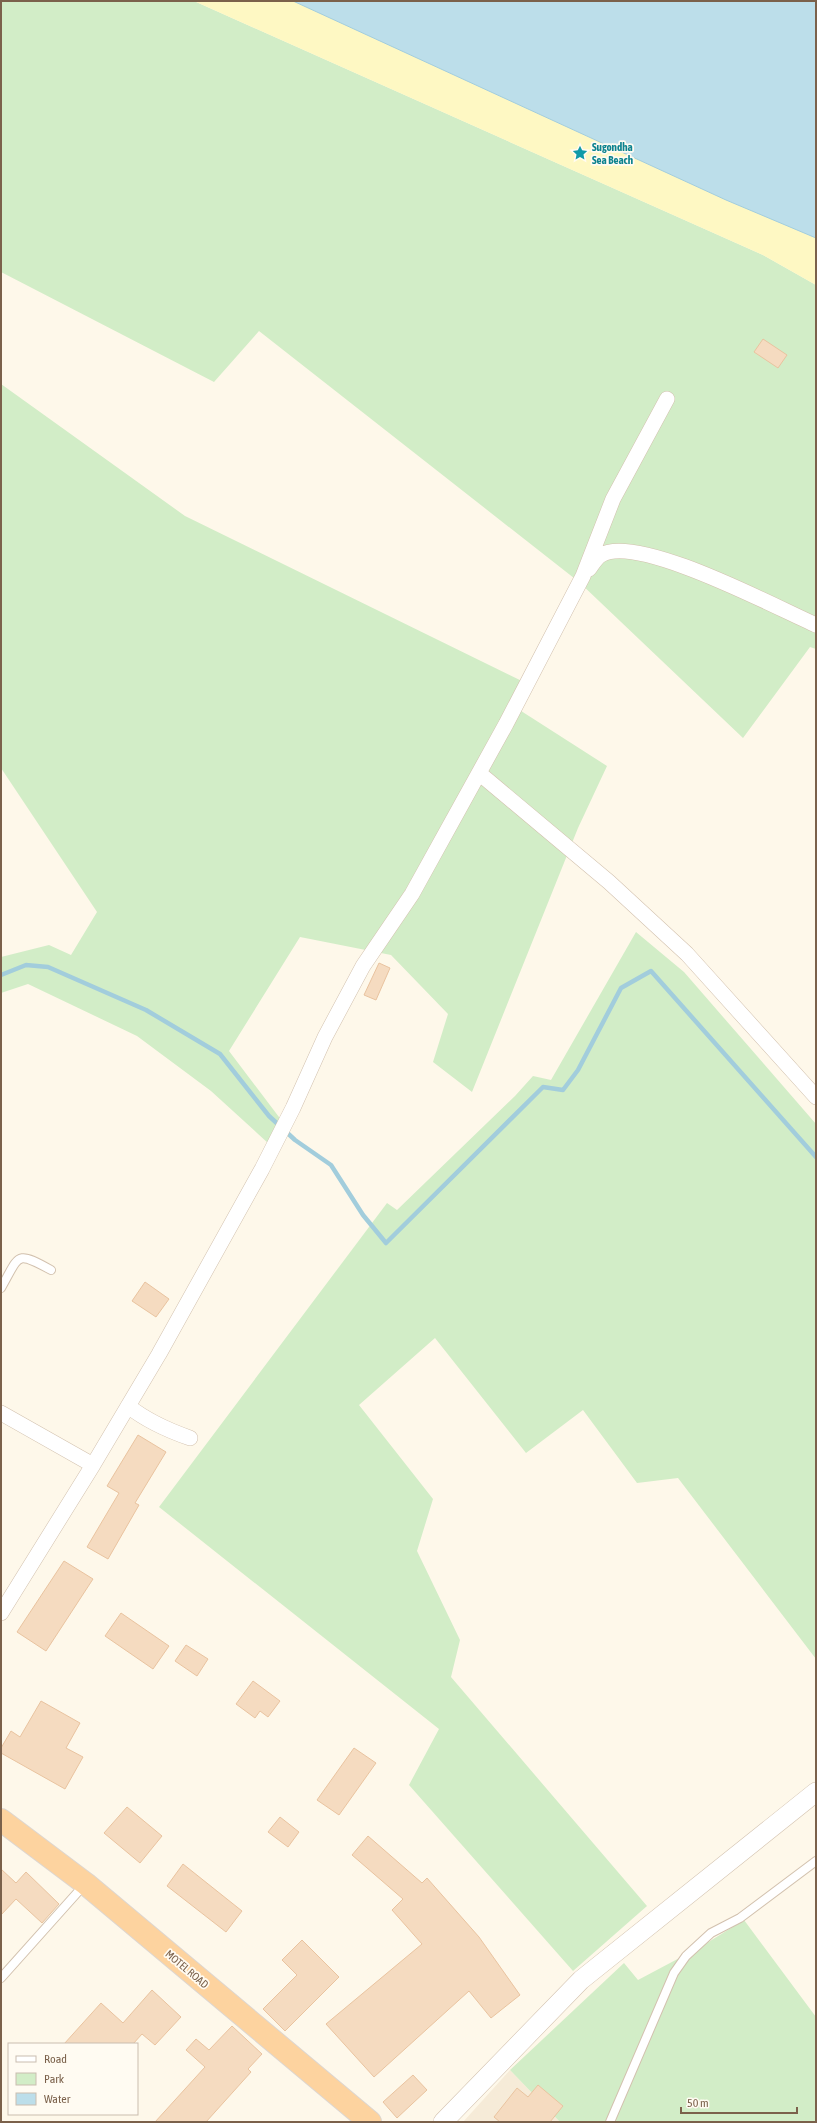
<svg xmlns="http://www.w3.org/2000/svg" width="817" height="2123" font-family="'Asap Condensed',sans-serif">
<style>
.residential{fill:#f6ebd8}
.green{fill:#d2edc7}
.sand{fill:#fef8c3}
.water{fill:#bcdeea;stroke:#a2cddc}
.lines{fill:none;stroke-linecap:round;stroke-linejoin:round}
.stream{stroke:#a2cddc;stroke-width:4.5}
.building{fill:#f5dbc0;stroke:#e9c39f}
.service-casing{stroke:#d2c1ae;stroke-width:10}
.minor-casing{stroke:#d2c1ae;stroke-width:16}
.tertiary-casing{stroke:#d2c1ae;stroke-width:20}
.trunk-casing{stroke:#ddd6d0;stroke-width:24}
.service{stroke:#fff;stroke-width:8}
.minor{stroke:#fff;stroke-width:15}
.tertiary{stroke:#fff;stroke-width:19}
.trunk{stroke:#fdd39f;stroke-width:22}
.labels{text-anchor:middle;stroke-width:3.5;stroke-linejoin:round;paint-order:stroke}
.culture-label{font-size:11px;font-weight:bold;fill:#0d838f;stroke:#fffbf2;text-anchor:start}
.street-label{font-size:11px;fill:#7b614b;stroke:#fffbf2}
</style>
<rect width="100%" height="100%" fill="#fef8ea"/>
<path class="residential" d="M510,2070l50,52h-97z"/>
<path class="green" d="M1,1h193l569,254 53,30v364l-6,-2 -67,91 -164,-156 -320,-251 -45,51 -213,-110z
M1,384l184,132 343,168 -10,25 89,57 -29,62 -106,264 -39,-30 15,-48 -57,-59 -91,-18 -71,114 53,70 -13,23 -58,-53 -74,-55 -109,-52 -27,9v-36l48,-12 22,10 26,-43 -96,-144z
M636,932l48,40 132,152v535l-138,-181 -41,5 -54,-73 -57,43 -91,-115 -76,67 74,94 -16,52 43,89 -9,37 196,229 -74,65 -164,-186 30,-56 -280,-222 228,-304 10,7 118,-114 18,-20 18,4z
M744,1920l72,97v105h-256l-50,-52 114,-107 14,17 64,-34z"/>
<path class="sand" d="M194,1h99l433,199 90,38v47l-53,-30z"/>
<path class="water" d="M293,1h523v237l-90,-38z"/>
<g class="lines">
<path class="stream" d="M1,975l25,-10 22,2 98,43 74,44 49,62 26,24 36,25 32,50 23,28 157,-156 20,3 15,-20 43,-82 30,-17 165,186"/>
</g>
<path class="building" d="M763,339l24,16 -9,13 -24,-16z
M379,963l11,5 -14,32 -12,-5z
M145,1282l24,17 -13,18 -24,-16z
M138,1435l28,17 -31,51 4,2 -31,54 -21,-12 32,-54 -12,-7z
M64,1561l29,18 -47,72 -29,-19z
M121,1613l48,33 -16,23 -48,-33z
M186,1645l22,14 -11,17 -22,-15z
M253,1681l27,20 -12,16 -8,-6 -5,7 -19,-14z
M41,1701l39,22 -14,25 17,9 -18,32 -64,-36v-5l10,-17 9,6z
M354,1748l22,15 -37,52 -22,-15z
M127,1807l35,29 -22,27 -36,-30z
M280,1817l19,15 -11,15 -20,-15z
M368,1836l54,47 5,-5 52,59 41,58 -29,23 -22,-27 -95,86 -48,-53 96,-80 -30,-34 11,-11 -51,-44z
M183,1864l59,47 -16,21 -59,-46z
M1,1869l15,14 10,-11 33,32 -17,19 -26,-24 -15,16z
M302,1940l37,37 -54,54 -22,-22 34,-34 -15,-15z
M152,1990l29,27 -26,28 -13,-11 -9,10h-69l37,-41 22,20z
M232,2026l30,28 -14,15 3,3 -45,50h-51l50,-55 -19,-17 10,-11 13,11z
M413,2075l14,15 -30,28 -14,-16z
M538,2085l25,21 -13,16h-50l-6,-5 23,-29 11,9z"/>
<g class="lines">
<g class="service-casing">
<path id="service" d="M1,1288c19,-33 14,-38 50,-18
M1,1978l84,-94
M610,2122l64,-149 12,-17 25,-23 29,-15 76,-57"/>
</g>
<g class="minor-casing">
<path id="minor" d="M589,569c3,-4 7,-11 12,-14 36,-22 176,53 215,70
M479,773l130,109 78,72 129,143
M128,1406c19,15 39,24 62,32
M1,1413l92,52 -92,148
M93,1465l66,-111 103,-185 31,-61 32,-71 38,-71 49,-72 94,-170 77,-148 30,-77 54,-100"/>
</g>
<g class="tertiary-casing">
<path id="tertiary" d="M443,2122l138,-142 235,-188"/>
</g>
<g class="trunk-casing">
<path id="trunk" d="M1,1820l85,64 284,238"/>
</g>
<use href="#service" class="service"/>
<use href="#minor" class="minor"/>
<use href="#tertiary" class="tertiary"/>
<use href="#trunk" class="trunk"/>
</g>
<defs>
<g id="sight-bare" transform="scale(1.2)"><path d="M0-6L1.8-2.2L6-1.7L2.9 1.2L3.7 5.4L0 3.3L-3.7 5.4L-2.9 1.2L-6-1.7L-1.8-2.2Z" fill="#0f9aa8" stroke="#fffbf2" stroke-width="2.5" paint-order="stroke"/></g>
</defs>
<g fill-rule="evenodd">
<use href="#sight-bare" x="580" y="153"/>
</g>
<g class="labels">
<g class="culture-label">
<text x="592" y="151">Sugondha<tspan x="592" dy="13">Sea Beach</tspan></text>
</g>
<g class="street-label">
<text transform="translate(187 1969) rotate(40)" y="4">MOTEL ROAD</text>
</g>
</g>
<rect width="817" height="2123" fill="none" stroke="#7b614b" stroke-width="4"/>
<rect x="8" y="2043" width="130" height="72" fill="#fffbf2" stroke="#cabdaf"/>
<rect x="16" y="2056" width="20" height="6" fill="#ffffff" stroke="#cabdaf"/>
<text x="44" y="2063" font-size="12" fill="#7b614b">Road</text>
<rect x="16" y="2073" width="20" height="12" fill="#d2edc7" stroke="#cabdaf"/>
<text x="44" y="2083" font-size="12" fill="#7b614b">Park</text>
<rect x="16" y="2093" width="20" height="12" fill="#bcdeea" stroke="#cabdaf"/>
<text x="44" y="2103" font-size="12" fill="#7b614b">Water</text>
<path d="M681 2107v6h116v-6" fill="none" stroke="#7b614b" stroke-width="2"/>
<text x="687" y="2107" font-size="12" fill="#7b614b" stroke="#fffbf2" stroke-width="3" paint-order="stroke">50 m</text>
</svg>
